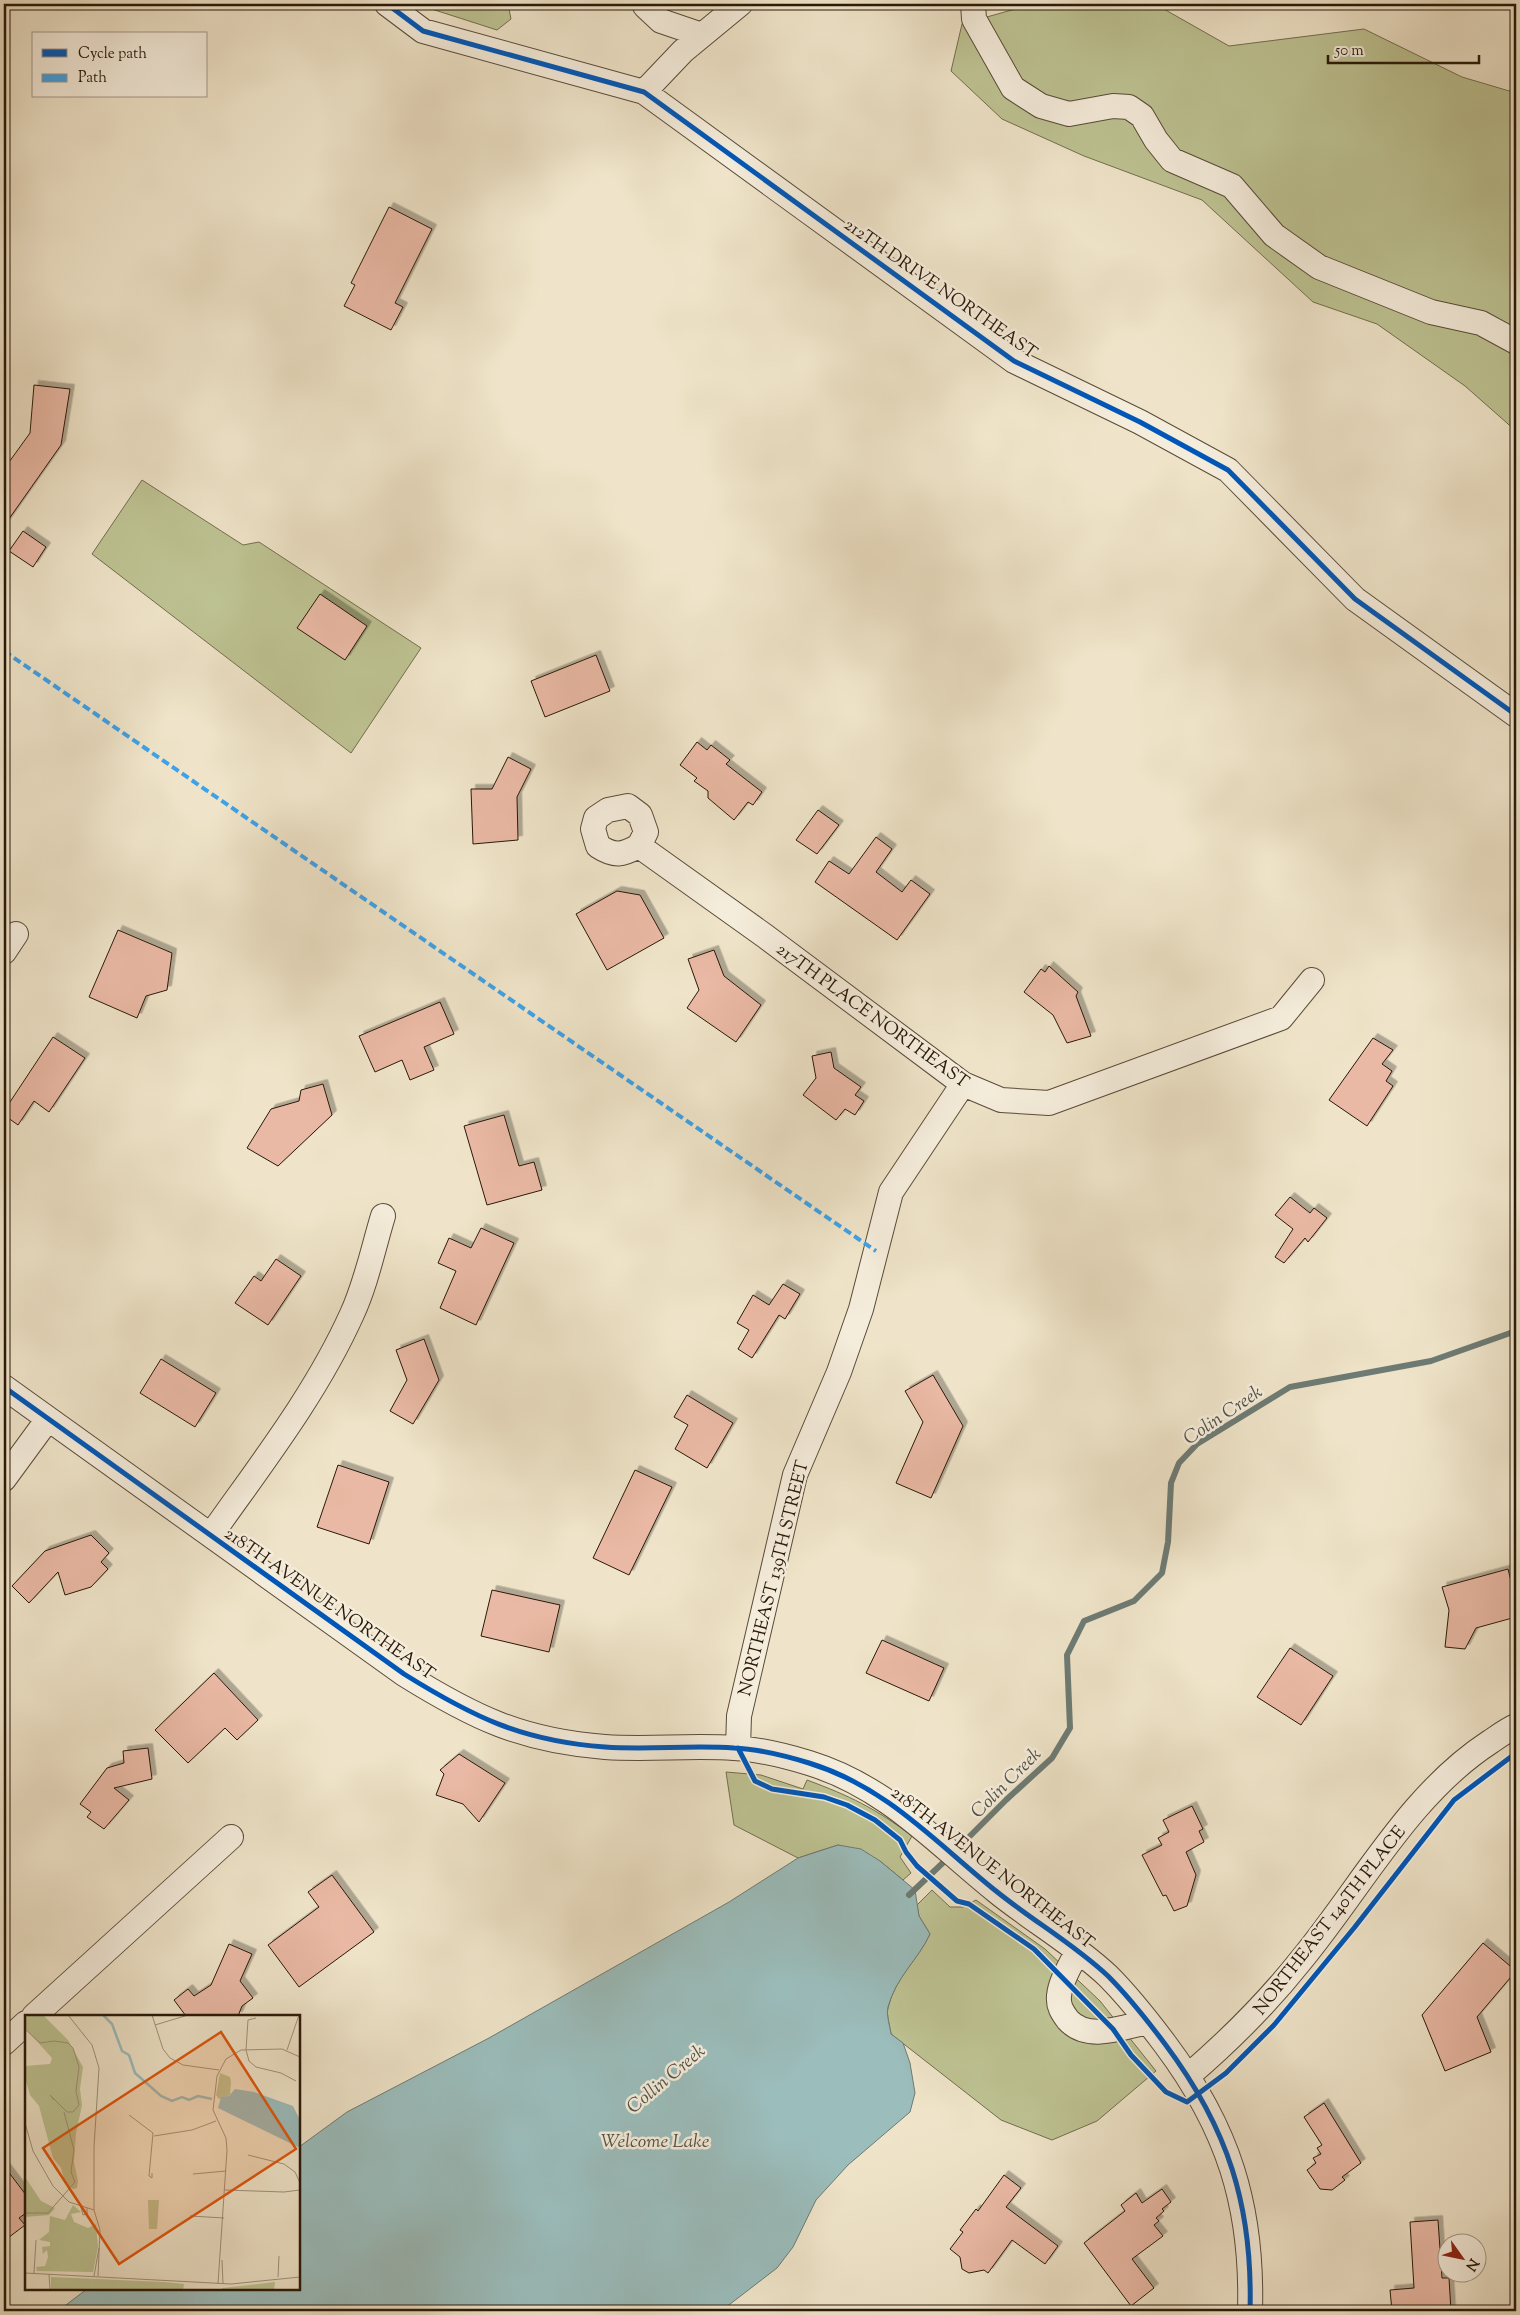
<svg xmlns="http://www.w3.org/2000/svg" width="1520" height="2315" font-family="'Sorts Mill Goudy',serif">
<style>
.green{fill:#bec393;stroke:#746e4e}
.water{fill:#9bbdbc;stroke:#6d7b74}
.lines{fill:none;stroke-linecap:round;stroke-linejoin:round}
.stream{stroke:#6d7b74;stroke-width:6}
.building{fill:#eab9a5;stroke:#291809;filter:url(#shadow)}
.minor-casing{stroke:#5a4b39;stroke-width:26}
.minor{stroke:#f5eddc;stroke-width:24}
.quiet{stroke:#3ea2e9;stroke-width:4;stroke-dasharray:8 4;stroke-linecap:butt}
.cycleway-casing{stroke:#f5eddc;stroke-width:8}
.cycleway{stroke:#0057b8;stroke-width:5}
.labels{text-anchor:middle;stroke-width:5;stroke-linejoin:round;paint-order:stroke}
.street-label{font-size:18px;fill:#291809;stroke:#f5eddc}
.water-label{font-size:19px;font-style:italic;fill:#515248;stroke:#f5eddc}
.inset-river{fill:none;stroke:#9bbdbc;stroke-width:2.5}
.inset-road{fill:none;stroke:#a0927c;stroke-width:1}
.view{fill:#de560c;fill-opacity:0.15;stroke:#de560c;stroke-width:2.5}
.inset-edge{fill:none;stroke:#291809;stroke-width:2.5}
</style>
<defs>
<filter id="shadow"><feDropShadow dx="4.5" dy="-4.5" stdDeviation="0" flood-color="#0004"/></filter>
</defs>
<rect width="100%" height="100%" fill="#efe4c9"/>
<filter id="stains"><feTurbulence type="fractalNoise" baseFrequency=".004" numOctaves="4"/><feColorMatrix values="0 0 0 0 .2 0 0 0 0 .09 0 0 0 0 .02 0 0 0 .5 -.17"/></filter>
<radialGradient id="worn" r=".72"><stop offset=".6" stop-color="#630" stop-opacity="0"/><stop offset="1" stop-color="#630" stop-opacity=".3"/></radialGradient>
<path class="green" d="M416,4h92l3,15 -14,11z
M1033,4h122l74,42 135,-17 98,48 54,16v338l-51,-45 -88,-62 -64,-22 -111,-102 -118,-44 -82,-37 -51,-48 11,-47z
M142,480l101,65 16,-3 162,106 -70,105 -259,-199z
M726,1772l35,3 42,14 4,-9c43,16 68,28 105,56l-12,21 11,16 -8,7 -23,-19 -42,-16 -40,13 -64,-33z
M932,1890l18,17h13l13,-7 69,49 55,52 56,70 -59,50 -45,19 -51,-20 -110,-86c-1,-8 -5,-19 -3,-26 7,-31 30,-48 42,-74l-11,-18 -2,-11z"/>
<path class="water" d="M838,1845l23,4 19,12 35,29 4,26 11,18c-12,26 -34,43 -42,73 -2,8 2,19 3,27l12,9 7,20 5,30 -5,19 -62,53 -32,35 -23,47 -16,21 -56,43h-663l29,-22h212v-142l48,-35 142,-74 240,-136 69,-44z"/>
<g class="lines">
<path class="stream" d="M956,1850l50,-50 46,-42 18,-30 -3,-73 17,-34 50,-20 28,-28 6,-31 3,-59 8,-20 18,-19 93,-57 141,-26 85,-30
M909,1895l40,-38"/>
</g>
<path class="building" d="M389,207l43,22 -37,74 8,4 -12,23 -47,-24 11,-21 -4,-2z
M34,385l36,4 -9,56 -57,81v-57l26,-36z
M23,531l23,16 -13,20 -24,-16z
M320,594l47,32 -22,34 -48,-32z
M596,655l14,36 -65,26 -14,-36z
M697,742l10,8 4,-5 19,15 -4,4 36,28 -9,13 -5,-3 -14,18 -26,-22v-7l-14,-10 3,-3 -17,-13z
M508,757l23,12 -14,28 1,43 -45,4 -2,-55h21z
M818,810l21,15 -22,29 -21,-14z
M876,837l16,12 -16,23 26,20 9,-12 19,14 -33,46 -82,-58 14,-21 20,13z
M617,891l23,4 24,43 -57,32 -31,-56z
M118,930l54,23 -5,37 -21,6 -9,22 -48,-21z
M714,950l10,26 37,29 -25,37 -49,-34 12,-18 -11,-31z
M1049,966l29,26 -2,4 15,40 -24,7 -14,-28 -29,-23 17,-23 4,3z
M440,1002l14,32 -30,13 10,23 -24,10 -8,-20 -27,12 -16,-36z
M53,1037l32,21 -36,54 -15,-11 -16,24 -14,-10v-4z
M1373,1038l20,12 -11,14 10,7 -6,10 7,5 -26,40 -38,-26z
M831,1052l3,16 27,19 -6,8 9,6 -9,14 -10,-6 -9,11 -33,-25 13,-17 -4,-22z
M323,1084l9,31 -54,51 -31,-18 24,-39 28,-8 2,-11z
M504,1115l15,51 15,-4 8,28 -55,15 -23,-79z
M1290,1197l20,16 4,-5 13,10 -19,24 -3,-4 -21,25 -9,-6 18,-28 -18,-14z
M481,1228l33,15 -38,82 -36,-17 16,-37 -18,-8 11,-25 22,10z
M276,1259l25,17 -33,49 -33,-22 19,-27 7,5z
M783,1284l17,10 -15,25 -6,-4 -27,43 -14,-9 11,-19 -12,-7 16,-28 16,10z
M424,1339l15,41 -26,44 -23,-13 17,-31 -11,-30z
M161,1359l55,34 -21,34 -55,-34z
M933,1375l30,51 -32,72 -35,-15 27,-61 -18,-31z
M687,1395l46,28 -26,45 -32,-19 13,-24 -14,-8z
M338,1465l51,17 -20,62 -52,-17z
M635,1470l37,17 -43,88 -36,-17z
M91,1535l18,18 -8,9 7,7 -17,18 -26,8 -7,-23 -29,31 -17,-17 33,-35z
M1508,1569l8,32v16l-40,11 -11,21 -20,-2 4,-37 -7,-23z
M492,1590l68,15 -11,47 -68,-16z
M882,1640l62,28 -15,33 -63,-28z
M1290,1648l43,28 -32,49 -44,-28z
M214,1673l44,47 -21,20 -12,-12 -37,35 -33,-33z
M148,1748l4,31 -38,9 15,12 -25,29 -17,-12 4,-5 -11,-8 27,-36 17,-5 -1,-12z
M459,1754l46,29 -26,39 -16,-18 -27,-9 8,-21 -4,-4z
M1192,1806l11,23 -4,2 5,11 -18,10 10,23 -9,31 -13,5 -8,-16 -3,1 -21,-41 20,-10 -4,-7 11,-6 -6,-12z
M332,1875l42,57 -75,55 -31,-42 51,-38 -11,-15z
M1483,1943l33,28 -39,46 14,35 -46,19 -23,-56z
M229,1944l23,10 -12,27 13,17 -11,8 -4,10h-52l-12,-16 14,-11 6,7 17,-11z
M1324,2103l37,60 -19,14 3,3 -13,10 -12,-1 -13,-19 9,-7 -3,-5 8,-4 -4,-6 5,-3 -18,-28z
M4,2166l22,29v18l-7,5 6,7 -21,16z
M1004,2175l17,13 -15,19 52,39 -13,18 -33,-24 -24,33 -4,-3 -15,3 -7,-4 -2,-12 -10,-8 13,-17 -3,-2 16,-21 2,2z
M1162,2189l9,13 -9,7 2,2 -8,7 3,3 -5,4 9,11 -31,23 22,29 -23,18 -47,-63 41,-32 -4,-6 15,-12 6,10z
M1438,2220l4,58h7l2,33h-59l-2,-21 24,-2 -4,-66z"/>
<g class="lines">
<g class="minor-casing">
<path id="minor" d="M387,4l36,27 221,61 370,269 126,61 88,48 127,129 161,116
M646,4l-1,2 16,15 41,14
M973,4l1,15 39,69 28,18 28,8 44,-8 16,1 13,9 14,24 16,20 60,26 42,49 45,32 112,45 50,11 35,19
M644,92l39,-41 57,-47
M639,846c-17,9 -24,11 -41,0l-5,-17 3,-11 12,-8 20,-4 12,9 6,17 -7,14 126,90 198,148 38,16 48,3 232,-85 31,-38
M4,952l12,-18
M4,1387l400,287c69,43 118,67 201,73 43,3 86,-2 129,1 24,1 52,8 75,15 78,24 126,79 187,128 37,30 78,53 112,85 21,21 39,44 57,68 63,84 88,162 85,267
M4,1479l44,-60
M211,1535c50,-71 105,-141 141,-221 14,-30 21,-65 31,-98
M738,1748l1,-32 56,-241 44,-103 22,-63 30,-117 72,-108
M1078,1950c-6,13 -18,31 -19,46 -1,10 3,16 9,24 20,22 55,7 80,2
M34,2016l197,-179
M4,2043l22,-20
M1188,2076c42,-36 80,-74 114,-117 60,-73 108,-165 188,-217 9,-6 17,-12 26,-16"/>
</g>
<use href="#minor" class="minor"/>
<path class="quiet" d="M4,651l872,600"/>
<g class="cycleway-casing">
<path id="cycleway" d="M387,4l36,27 221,61 370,269 126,61 88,48 127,129 161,116
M4,1387l400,287c69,43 118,67 201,73 43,3 86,-2 129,1 24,1 52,8 75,15 78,24 126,79 187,128 37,30 78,53 112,85 21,21 39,44 57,68 63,84 88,162 85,267
M738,1748l17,33 17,8 52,8 23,8 28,15 25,20 6,12 11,14 40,35 12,3 65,45 79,80 18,26 35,37 21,10 39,-29 48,-48 80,-97 100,-128 62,-47"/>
</g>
<use href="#cycleway" class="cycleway"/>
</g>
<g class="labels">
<g class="street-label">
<text transform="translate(941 288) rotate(35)" y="6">212TH DRIVE NORTHEAST</text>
<text transform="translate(873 1015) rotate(36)" y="6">217TH PLACE NORTHEAST</text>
<text transform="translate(773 1578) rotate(-76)" y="6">NORTHEAST 139TH STREET</text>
<text transform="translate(330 1603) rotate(35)" y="6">218TH AVENUE NORTHEAST</text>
<text transform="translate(993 1867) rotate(38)" y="6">218TH AVENUE NORTHEAST</text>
<text transform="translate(1329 1920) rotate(-52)" y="6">NORTHEAST 140TH PLACE</text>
</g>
<g class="water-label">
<text transform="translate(1222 1414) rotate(-34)" y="7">Colin Creek</text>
<text transform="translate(1005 1782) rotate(-45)" y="7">Colin Creek</text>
<text transform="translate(665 2078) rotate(-40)" y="7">Collin Creek</text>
<text x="655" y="2147">Welcome Lake</text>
</g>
</g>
<g transform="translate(25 2015)">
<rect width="275" height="275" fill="#efe4c9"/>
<path d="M0,0h18l25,25 15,27 -3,22 2,16 -6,28 -2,29 4,19 -1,7 -4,1 -8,-7 -4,-14 -8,-10 -14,-52 -9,-11 -5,-17v-12l25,-2 2,-6 -27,-30zM195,58l10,4 1,5 -1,13 -11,4 -3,-4zM0,162l16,24 14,7 -6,7 -24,2zM123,185h11l-2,29h-8zM48,190l8,7 -10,2 3,8 14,6 8,-4 2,23 -5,25 -56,-1 -1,-4 9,-1 3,-9 -1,-7 -4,4 -1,-7 8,-1v-4l-11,-2 10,-8 1,-16 15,4zM26,262l113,5 20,2 -1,6h-132zM250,267l-1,8h-52v-2z" fill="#bec393"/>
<path d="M210,74l19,3 39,14 7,14v28l-82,-40 3,-11 8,-1z" fill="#9bbdbc"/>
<path class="inset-river" d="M78,0l9,9 10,27 7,4 6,18 26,23 11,5 10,-4 7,3 9,-4 14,3"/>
<path class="inset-road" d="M43,0l24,30 7,23 -5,79v63l6,20 -2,46M127,0l11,34 7,9 13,7 36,5M231,3l-8,2 -2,30 3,11 7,6 25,6 15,8M130,10l33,-10M0,14l15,14 14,-2 14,2 5,5 6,19 -3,24 3,14 -6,7h-6l-17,-17 4,5M262,35l12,-35M104,100l24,18 -4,43 3,2v-5M0,108l8,28 20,35 16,16 25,8M129,121l38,-6 24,-9M223,140l36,9 11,8 5,11M168,159l33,-3M200,175l59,2 16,-2M56,192l2,8 4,-1v-6M0,198h23l27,-31 -4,-10 3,-22 -10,-38M165,201l34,2M197,245l1,24M0,258l206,11 69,-7M9,258l2,-33M24,259l1,16M69,261l5,-28M253,262l1,-21M193,269l9,-134 -1,-12 -13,-28 4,-34 9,-17 15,-9 41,-1 18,8"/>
<path class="view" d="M196,17l75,117 -177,115 -76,-116z"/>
<rect width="275" height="275" class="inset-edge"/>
</g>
<rect width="1520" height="2315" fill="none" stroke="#efe4c9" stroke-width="20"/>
<rect x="5" y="5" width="1510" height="2305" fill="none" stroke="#291809" stroke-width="2.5"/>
<rect x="10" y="10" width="1500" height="2295" fill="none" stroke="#291809"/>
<rect x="32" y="32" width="175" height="65" fill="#f5eddc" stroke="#a39888"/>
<rect x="42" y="49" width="25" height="8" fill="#0057b8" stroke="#a39888"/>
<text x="78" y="58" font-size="15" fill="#291809">Cycle path</text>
<rect x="42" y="74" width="25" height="8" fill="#3ea2e9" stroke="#a39888"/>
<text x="78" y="82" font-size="15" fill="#291809">Path</text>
<g transform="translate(1462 2258) rotate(123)"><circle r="24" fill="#f5eddc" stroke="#a39888"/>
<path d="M0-4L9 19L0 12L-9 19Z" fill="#8f2418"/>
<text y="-8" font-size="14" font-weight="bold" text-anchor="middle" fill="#291809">N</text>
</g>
<path d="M1328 55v8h151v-8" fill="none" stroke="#291809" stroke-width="2.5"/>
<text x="1335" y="55" font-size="15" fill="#291809" stroke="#f5eddc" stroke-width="4" paint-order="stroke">50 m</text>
<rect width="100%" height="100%" filter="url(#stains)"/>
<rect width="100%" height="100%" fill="url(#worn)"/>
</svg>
